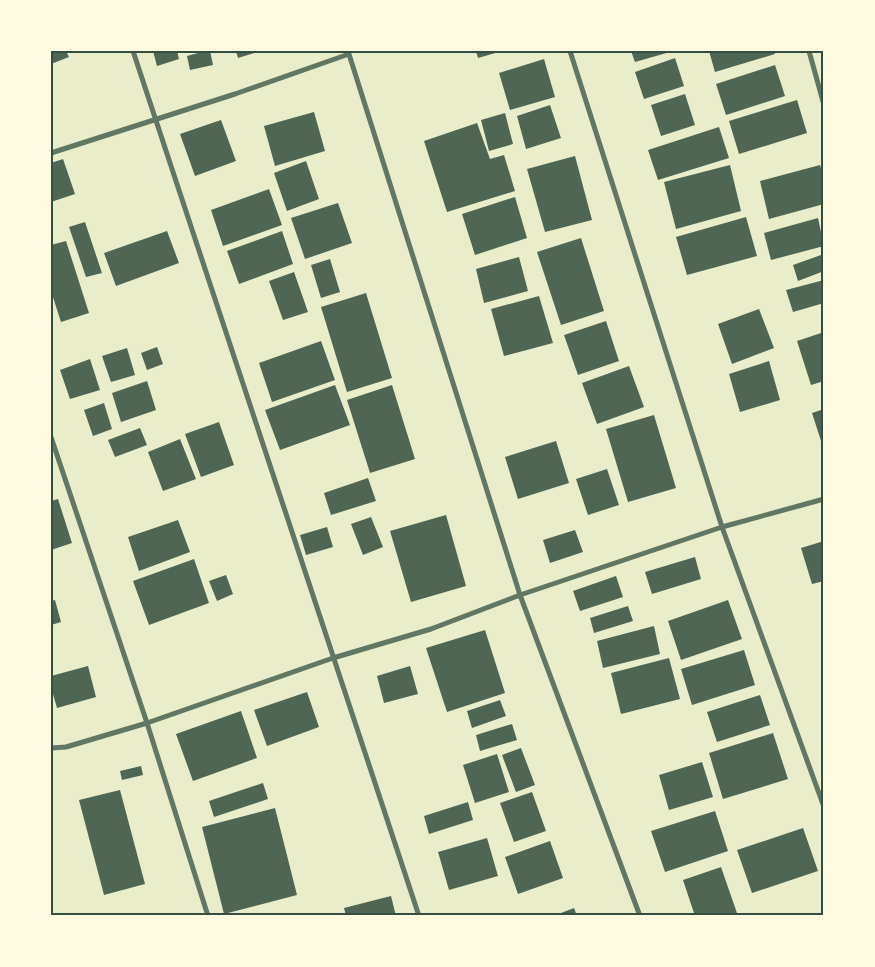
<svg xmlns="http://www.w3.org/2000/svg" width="875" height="967" font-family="'Space Grotesk',sans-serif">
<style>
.building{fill:#4f6655}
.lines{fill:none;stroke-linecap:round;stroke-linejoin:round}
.minor{stroke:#617663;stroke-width:5}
.neatline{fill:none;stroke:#344e41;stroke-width:2}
</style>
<rect width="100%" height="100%" fill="#e9edc9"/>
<path class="building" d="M51,51h15l3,6 -18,7z
M153,51h24l2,8 -22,7z
M205,51h5l3,14 -23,5 -3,-14z
M236,51h22v1l-20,6z
M476,51h23v1l-21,6z
M631,51h39v1l-35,10z
M709,51h65l1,3 -60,18z
M675,58l9,28 -40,13 -9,-27z
M544,59l11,38 -45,13 -11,-37z
M775,65l10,31 -59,19 -10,-31z
M685,94l10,31 -34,11 -10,-31z
M797,100l10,33 -68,21 -10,-33z
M550,105l11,33 -35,11 -9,-33z
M314,112l11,39 -50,15 -11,-40z
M505,113l8,31 -24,7 -8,-31z
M221,120l15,41 -41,15 -15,-42z
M477,123l13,36 14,-4 11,36 -68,21 -23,-71z
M719,127l10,31 -71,22 -10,-30z
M575,156l17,64 -47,12 -18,-63z
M63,159l12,35 -24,8v-39z
M306,161l13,38 -32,12 -13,-38z
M730,165l11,46 -65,18 -12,-47z
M820,165l4,13v26l-55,15 -9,-38z
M269,189l13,36 -59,21 -12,-36z
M515,197l12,41 -52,17 -13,-41z
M338,203l14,40 -47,16 -14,-41z
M746,217l11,39 -70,19 -11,-38z
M818,218l6,28 -53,14 -7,-27z
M85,222l17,51 -16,4 -17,-50z
M167,231l12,32 -63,23 -12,-33z
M282,231l11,33 -54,20 -12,-33z
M581,238l23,73 -43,14 -24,-73z
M66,241l23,72 -28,9 -10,-31v-46z
M821,255l3,16 -26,10 -5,-16z
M519,257l9,34 -44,12 -8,-34z
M330,259l10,33 -19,6 -10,-33z
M294,272l14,40 -25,8 -14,-39z
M824,280v23l-31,9 -7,-22z
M366,293l26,85 -45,14 -26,-85z
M539,296l14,47 -49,13 -13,-47z
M759,309l15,39 -42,16 -14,-40z
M606,321l13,40 -41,14 -14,-40z
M824,332v49l-13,4 -14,-44z
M321,341l14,39 -63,22 -13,-39z
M157,347l6,17 -16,6 -6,-17z
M127,348l8,27 -24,7 -9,-26z
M90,359l10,31 -30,9 -10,-29z
M769,361l11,39 -40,12 -11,-38z
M629,366l15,41 -47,17 -15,-41z
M147,381l9,29 -35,12 -9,-29z
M335,385l15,40 -70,25 -15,-40z
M392,385l23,74 -45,14 -23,-73z
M104,403l8,26 -19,7 -9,-26z
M824,409v38h-1l-11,-34z
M654,415l22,73 -48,14 -22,-73z
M219,422l15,43 -33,12 -16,-43z
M140,428l7,17 -32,12 -7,-17z
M180,439l16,40 -33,12 -15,-39z
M556,441l13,42 -51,16 -13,-42z
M607,469l12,36 -31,10 -12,-36z
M368,478l8,23 -45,14 -7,-22z
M58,499l14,44 -21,7v-49z
M446,515l20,71 -55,16 -21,-71z
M371,517l12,30 -20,8 -12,-31z
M178,520l12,32 -51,19 -11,-34z
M327,527l6,20 -27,8 -6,-20z
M575,530l8,22 -33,11 -7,-23z
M824,541v40l-12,3 -11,-36z
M695,557l6,22 -49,15 -7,-22z
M194,559l15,44 -60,22 -16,-44z
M226,575l7,19 -16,7 -8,-20z
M616,576l7,21 -43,14 -7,-20z
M55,600l6,22 -10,3v-24z
M728,600l14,39 -61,21 -13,-39z
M628,606l5,15 -39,12 -4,-15z
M654,626l6,28 -57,14 -6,-27z
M485,630l20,63 -58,19 -21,-64z
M744,650l11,35 -63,20 -11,-36z
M669,658l11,41 -59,15 -10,-41z
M88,666l8,31 -39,11 -6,-21v-11z
M410,666l8,28 -34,9 -7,-27z
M307,692l12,35 -52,19 -13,-36z
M760,695l10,30 -53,17 -10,-30z
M500,700l6,16 -34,12 -5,-17z
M241,711l16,47 -64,23 -17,-47z
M512,724l5,16 -37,11 -4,-16z
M773,733l15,46 -65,20 -14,-46z
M521,748l14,37 -19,7 -14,-37z
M497,754l12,38 -34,11 -12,-38z
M702,762l11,35 -44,13 -10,-35z
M141,766l2,9 -21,5 -2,-9z
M263,783l5,16 -54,18 -5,-16z
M120,790l25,94 -41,11 -25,-95z
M532,792l14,39 -32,11 -14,-39z
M468,802l5,18 -44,14 -5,-18z
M275,808l22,87 -73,19 -22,-87z
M715,811l13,40 -63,21 -14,-41z
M803,828l15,43 -66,22 -15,-43z
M487,838l11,38 -49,14 -11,-38z
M550,841l13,37 -45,16 -13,-37z
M721,867l17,49h-43l-12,-36z
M391,896l5,20h-50l-2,-8z
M574,908l3,8h-24z"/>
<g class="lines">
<path class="minor" d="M133,51l286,865
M348,51l172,544 120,321
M570,51l152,476 102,-28
M809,51l15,54
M51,153l184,-59 114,-40
M51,437l96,286 61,193
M51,748l15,-1 81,-24 186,-65 98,-29 89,-34 202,-68 102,280"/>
</g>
<rect width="875" height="967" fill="none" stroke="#fefae0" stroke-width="105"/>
<rect x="52" y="52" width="770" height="862" class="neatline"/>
</svg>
